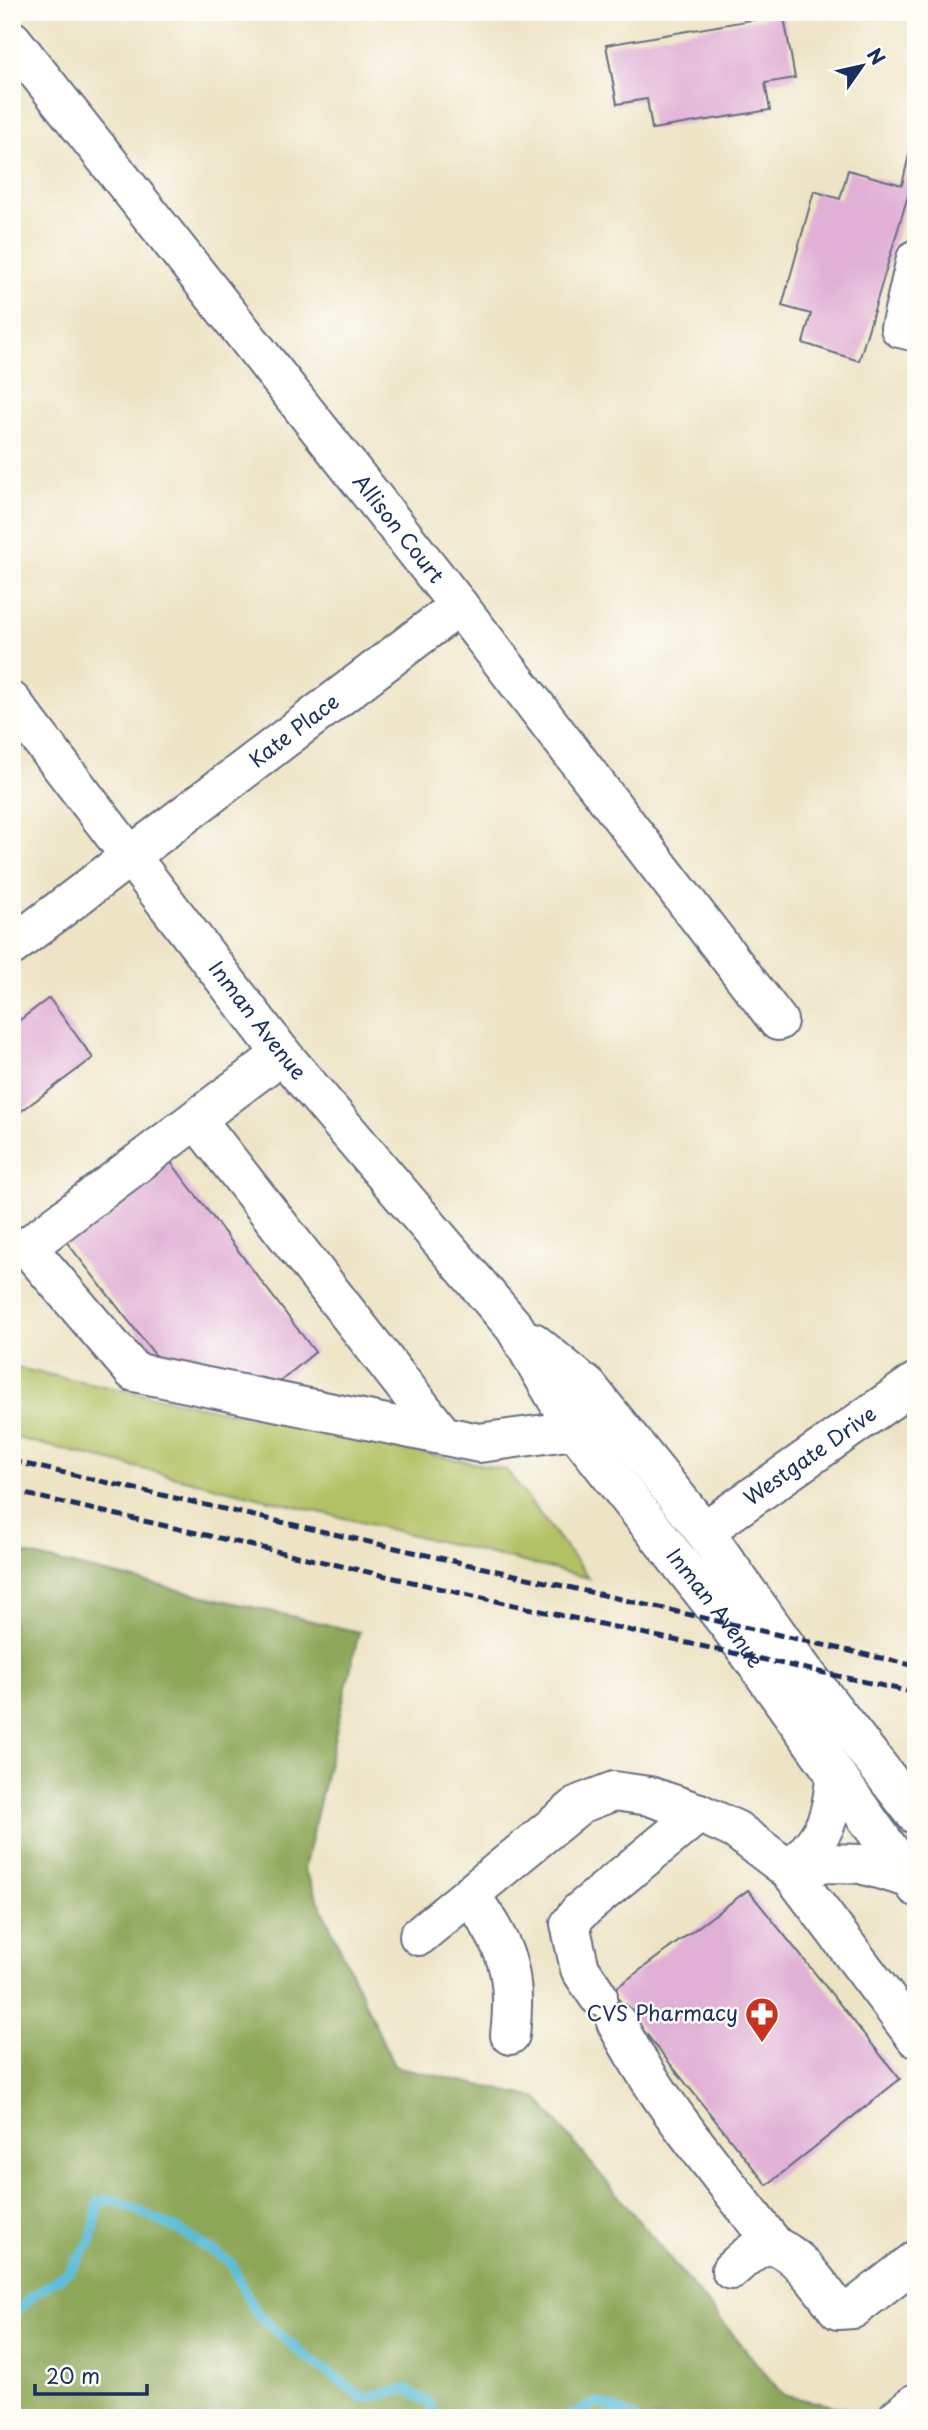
<svg xmlns="http://www.w3.org/2000/svg" width="928" height="2430" font-family="'Playpen Sans',sans-serif">
<style>
.green{fill:#b2c163;stroke:#667860;stroke-width:2}
.forest{fill:#8da759;stroke:#546b5c;stroke-width:2}
.lines{fill:none;stroke-linecap:round;stroke-linejoin:round}
.stream{stroke:#5bbdd9;stroke-width:10}
.building{fill:#e1b0d6}
.minor-casing{stroke:#656e82;stroke-width:42}
.major-casing{stroke:#656e82;stroke-width:42}
.minor{stroke:#fff;stroke-width:38}
.major{stroke:#fff;stroke-width:38}
.rail{stroke:#1b2f5e;stroke-width:5;stroke-dasharray:10 5;stroke-linecap:butt}
.labels{text-anchor:middle;stroke-width:5;stroke-linejoin:round;paint-order:stroke}
.street-label{font-size:21px;fill:#1b2f5e;stroke:#fdfcf7}
.poi-label{font-size:21px;fill:#1b2f5e;stroke:#fdfcf7;text-anchor:end}
</style>
<rect width="100%" height="100%" fill="#fdfcf7"/>
<filter id="ink" filterUnits="userSpaceOnUse"><feTurbulence type="fractalNoise" baseFrequency=".0143" numOctaves="2"/><feDisplacementMap in="SourceGraphic" scale="14" xChannelSelector="R" yChannelSelector="G"/><feConvolveMatrix kernelMatrix="1 2 1 2 8 2 1 2 1" color-interpolation-filters="sRGB"/></filter>
<filter id="wash" filterUnits="userSpaceOnUse"><feTurbulence type="fractalNoise" baseFrequency=".00686" numOctaves="4" result="noise"/><feDisplacementMap in="SourceGraphic" scale="28" xChannelSelector="R" yChannelSelector="G"/><feGaussianBlur stdDeviation="1.57" result="paint"/><feColorMatrix in="noise" values="0 0 0 0 0 0 0 0 0 0 0 0 0 0 0 0 0 1.4 0 .05"/><feComposite in="paint" operator="in"/></filter>
<g filter="url(#wash)">
<rect width="100%" height="100%" fill="#eee4c5"/>
<path class="green" d="M12,1367l494,103 83,108 -577,-141z"/>
<path class="forest" d="M12,1551l347,81 -55,237 90,197 143,32 246,297 107,23h-878z"/>
<g class="lines">
<path class="stream" d="M12,2316l22,-21 35,-24 22,-30 8,-40 16,-1 64,30 52,33 24,49 46,41 63,45 42,-9 23,14 7,15
M565,2418l33,-16 37,16"/>
</g>
<g id="blocks">
<path class="building" d="M775,12h45v2l-36,3 11,61 -30,5 5,27 -118,19 -5,-30 -30,5 -11,-59 169,-29z
M915,129l1,64 -7,-1 -50,169 -56,-18 8,-29 -29,-8 32,-115 26,8 8,-29 54,15z
M49,998l44,60 -81,60v-92z
M164,1153l151,199 -40,34 -112,-21 -105,-134z
M748,1890l152,189 -133,106 -155,-194z"/>
</g>
</g>
<g filter="url(#ink)">
<use href="#blocks" fill-opacity="0" stroke="#656e82" stroke-width="2"/>
<g class="lines">
<g class="minor-casing">
<g id="minor">
<path id="s1" d="M12,40l447,566 319,415"/>
<path d="M916,259l-16,69 16,4"/>
<path id="s2" d="M12,946l447,-340"/>
<path d="M282,1054l-86,65 246,315"/>
<path d="M196,1119l-169,128 107,125 345,71 96,-13"/>
<path id="s3" d="M704,1531l212,-149"/>
<path d="M790,1871l37,-8 34,1 48,14"/>
<path d="M790,1871c32,-34 42,-48 45,-95"/>
<path d="M470,1894c35,52 48,76 40,141"/>
<path d="M419,1936l161,-132 34,-13 35,5 50,17 37,17 54,41 126,167"/>
<path d="M598,1996l-18,-27 -10,-45 9,-12 120,-99"/>
<path d="M616,2022c42,81 104,152 159,224"/>
<path d="M731,2270c8,-7 20,-19 30,-23 29,-9 61,43 77,63l15,-1 63,-49"/>
<path d="M897,2418l19,-15"/>
</g>
</g>
<g class="major-casing">
<g id="major">
<path id="s4" d="M12,702l270,352 233,274 60,102 153,194 188,263"/>
<path d="M533,1342l55,45 116,144 98,138 114,146"/>
</g>
</g>
<use href="#minor" class="minor"/>
<use href="#major" class="major"/>
<path class="rail" d="M12,1461l904,205
M12,1491l488,111 416,91"/>
</g>
</g>
<defs>
<g id="pharmacy-pin" transform="scale(1.75)"><path d="M0 17L-7.5 6A9.5 9.5 0 1 1 7.5 6Z" fill="#c8321e" stroke="#fdfcf7"/><path d="M-2-6h4v4h4v4h-4v4h-4v-4h-4v-4h4Z" fill="#fff"/></g>
</defs>
<g fill-rule="evenodd">
<use href="#pharmacy-pin" x="762" y="2014"/>
</g>
<g class="labels">
<g class="street-label">
<text dy="7" stroke="none"><textPath href="#s1" startOffset="623">Allison Court</textPath></text>
<text dy="7" stroke="none"><textPath href="#s2" startOffset="355">Kate Place</textPath></text>
<text dy="7" stroke="none"><textPath href="#s4" startOffset="402">Inman Avenue</textPath></text>
<text dy="7" stroke="none"><textPath href="#s3" startOffset="130">Westgate Drive</textPath></text>
<text dy="7" stroke="none"><textPath href="#s4" startOffset="1148">Inman Avenue</textPath></text>
</g>
<g class="poi-label">
<text x="738" y="2021">CVS Pharmacy</text>
</g>
</g>
<rect width="928" height="2430" fill="none" stroke="#fdfcf7" stroke-width="42"/>
<g transform="translate(862 66) rotate(56)" stroke="#fdfcf7" stroke-width="5" paint-order="stroke">
<path d="M0-5L12 26L0 18L-12 26Z" fill="#1b2f5e"/>
<text y="-10" font-size="19" font-weight="bold" text-anchor="middle" fill="#1b2f5e">N</text>
</g>
<path d="M35 2384v10h112v-10" fill="none" stroke="#1b2f5e" stroke-width="3.5"/>
<text x="46" y="2384" font-size="21" fill="#1b2f5e" stroke="#fdfcf7" stroke-width="5" paint-order="stroke">20 m</text>
</svg>
